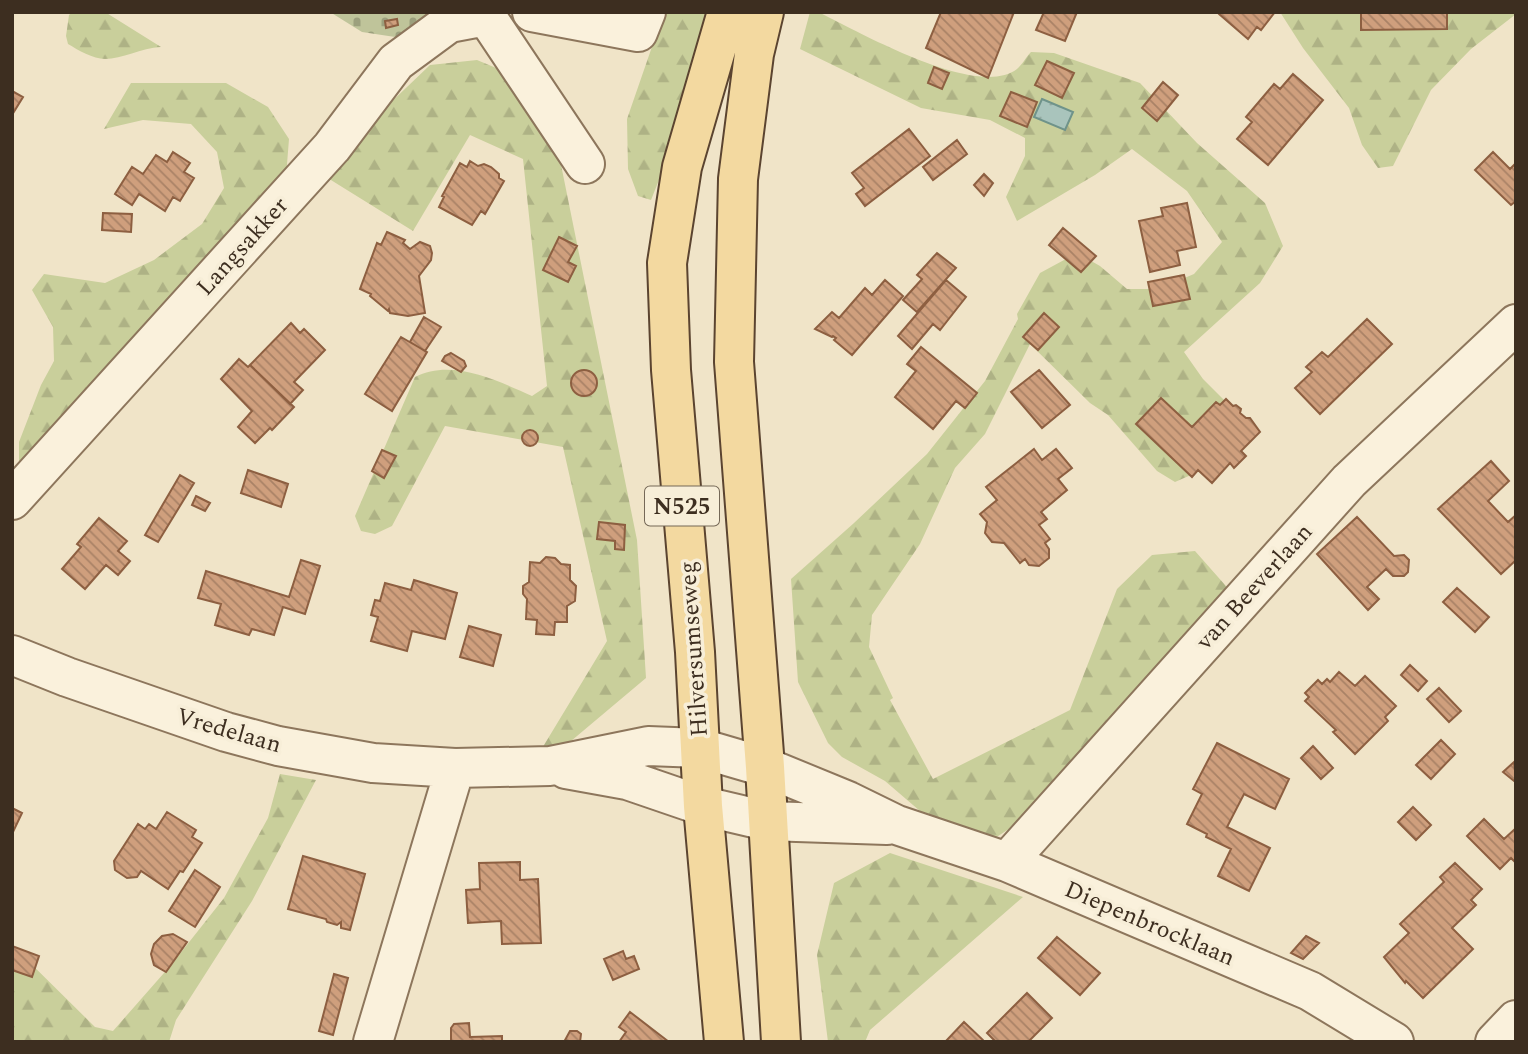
<svg xmlns="http://www.w3.org/2000/svg" width="1528" height="1054" font-family="Spectral,serif">
<style>
.forest{fill:url(#forest-firs)}
.cemetery{fill:url(#cemetery-stones)}
.water{fill:url(#water-ripples);stroke:#6f938a;stroke-width:2}
.building{fill:url(#building-back-hatch);stroke:#8d5f41;stroke-width:2}
.lines{fill:none;stroke-linecap:round;stroke-linejoin:round}
.minor-casing{stroke:#8d765c;stroke-width:42}
.major-casing{stroke:#5b4430;stroke-width:42}
.minor{stroke:#faf1dc;stroke-width:38}
.major{stroke:#f3d9a0;stroke-width:38}
.labels{text-anchor:middle;stroke-width:7;stroke-linejoin:round;paint-order:stroke}
.shield{fill:#f7eed8;stroke:#756857;stroke-width:2}
.shield-label{font-size:23px;font-weight:bold;fill:#3d2e20}
.street-label{font-size:24px;fill:#3d2e20;stroke:#f7eed8}
</style>
<defs>
<pattern id="forest-firs" width="22" height="20" patternUnits="userSpaceOnUse" patternTransform="scale(1.75)"><rect width="22" height="20" fill="#c9cf9b"/><path d="M5 1l3.5 6h-7zM16 11l3.5 6h-7z" fill="#aeb285"/></pattern>
<pattern id="cemetery-stones" width="16" height="16" patternUnits="userSpaceOnUse" patternTransform="scale(1.75)"><rect width="16" height="16" fill="#bfc49a"/><path d="M2 7V4a2 2 0 0 1 4 0v3zM10 15v-3a2 2 0 0 1 4 0v3z" fill="#9ca07d"/></pattern>
<pattern id="water-ripples" width="26" height="14" patternUnits="userSpaceOnUse" patternTransform="scale(1.75)"><rect width="26" height="14" fill="#a9c4bc"/><path d="M2 4q2-2 4 0t4 0M15 11q2-2 4 0t4 0" fill="none" stroke="#8ba098"/></pattern>
<pattern id="building-back-hatch" width="6" height="6" patternUnits="userSpaceOnUse" patternTransform="scale(1.75)"><rect width="6" height="6" fill="#cf9f7d"/><path d="M-1 5l2 2M0 0l6 6M5-1l2 2" fill="none" stroke="#a98266"/></pattern>
</defs>
<rect width="100%" height="100%" fill="#f0e4c8"/>
<path class="forest" d="M72,12h33l56,35c-20,1 -39,12 -56,12 -12,0 -27,-9 -37,-15l-2,-8 3,-21z
M664,12h56l-22,70 -47,118 -13,-4 -10,-27 -1,-50z
M810,12h8c40,19 159,88 199,57 5,-4 9,-12 14,-17l23,1 86,30 57,60 68,60 18,43 -23,37 -76,69 19,27 23,23 -26,69 -25,11 -18,-11 -49,-56 -18,-12 -60,-59 -45,90 -30,34 -35,76 -48,71 -3,32 24,51 -3,2 43,79 137,-69 47,-121 35,-34 43,-4 38,43 -206,223 -35,23 -65,-23 -42,-36 -43,-24 -14,-14 -30,-61 -7,-103 63,-56 73,-69 58,-73 33,-62 -1,-5 23,-41 37,-20 23,13 27,23h31l36,-15 28,-32 -35,-51 -55,-42 -37,26 -78,46 -11,-24 19,-41v-18l-35,-18 -69,-12 -121,-59z
M1280,12h236v2l-45,35 -40,41 -38,76 -15,2 -16,-23 -13,-37 -46,-60z
M477,60l41,17 37,58 82,405 9,138 -88,74 -17,-2 66,-109 -44,-194 -118,-21 -53,100 -17,8 -14,-3 -6,-15 60,-139c37,-19 83,4 117,19l15,-10 -24,-227 -53,-24 -57,96 -95,-59 112,-107z
M131,83h95l42,24 21,32 -3,38 -267,287v-22l22,-57 13,-24 -1,-34 -21,-37 12,-16 61,9 49,-23 48,-36 22,-36 -7,-36 -26,-28 -48,-4 -39,9z
M280,774l36,6 -64,121 -76,119 -7,22h-157v-97l83,82 18,4 58,-66 53,-67 44,-80z
M890,853l133,44 -153,133 -5,12h-37l-11,-87 17,-72z"/>
<path class="cemetery" d="M330,12h132l-47,28 -53,-8z"/>
<path class="water" d="M1042,99l31,13 -8,18 -31,-13z"/>
<path class="building" d="M941,12h73l-26,66 -62,-30z
M1044,12h33l-12,29 -29,-11z
M1220,12h55l-14,18 -4,-3 -9,12 -29,-25z
M1361,12h86v17l-86,1z
M397,19l1,6 -12,3 -1,-7z
M1047,61l27,12 -12,25 -27,-13z
M934,67l15,6 -7,16 -14,-6z
M1293,74l30,26 -55,65 -31,-26 15,-17 -6,-5 28,-33 6,5z
M1163,82l15,13 -21,26 -15,-13z
M12,91l11,6 -11,18z
M1011,92l26,10 -10,25 -27,-11z
M909,129l21,27 -65,50 -9,-12 8,-6 -12,-15z
M957,140l10,14 -34,26 -10,-13z
M173,152l17,11 -6,9 10,6 -14,23 -7,-4 -8,14 -26,-17 -7,11 -17,-11 17,-27 11,7 13,-19 11,7z
M1493,152l17,17 6,-6v38l-5,4 -36,-35z
M470,161l8,5 6,-2 7,3 8,7v4l5,3 -19,33 -4,-3 -9,14 -33,-18 5,-10 -2,-1 18,-33 7,4z
M984,174l9,9 -9,13 -10,-11z
M1187,203l9,44 -19,4 3,14 -30,7 -11,-51 24,-5 -2,-8z
M103,213l29,1 -1,18 -29,-2z
M1063,228l33,28 -15,16 -32,-27z
M387,232l18,8 -2,3 7,6 10,-7 10,4 2,7 -1,7 -12,16 6,37 -17,3 -18,-3 -1,-4 -1,2 -18,-15 1,-2 -11,-5 17,-46 4,2z
M559,237l18,9 -9,16 8,4 -8,16 -25,-12z
M937,253l19,15 -39,44 -14,-12 19,-21 -5,-4z
M1184,275l6,24 -37,7 -5,-24z
M885,280l18,16 -51,59 -18,-15 2,-2 -3,-2 -1,1 -17,-8 17,-17 7,6 26,-30 7,7z
M946,280l20,17 -26,33 -7,-6 -21,25 -14,-13z
M1044,313l15,14 -21,23 -15,-13z
M424,317l17,10 -16,24 -15,-9z
M1367,319l25,25 -72,70 -25,-26 17,-16 -6,-5 16,-15 6,5z
M291,323l9,10 4,-4 21,21 -31,32 9,8 -13,14 -40,-39z
M401,337l26,15 -35,59 -27,-17z
M921,347l56,46 -12,15 -9,-7 -23,28 -38,-32 21,-26 -9,-7z
M451,353l13,8 2,5 -5,6 -19,-11 3,-5z
M239,359l9,8 2,-2 44,42 -22,23 -2,-2 -15,15 -17,-16 14,-16 -31,-32z
M1039,370l31,35 -28,23 -31,-36z
M571 383a13 13 0 1 1 26 0a13 13 0 1 1-26 0Z
M1161,398l31,29 24,-25 4,3 6,-6 7,7 3,-1 5,4 -1,4 6,5h4l10,14 -19,19 5,5 -12,12 -4,-5 -18,20 -14,-13 -6,7 -56,-53z
M522 438a8 8 0 1 1 16 0a8 8 0 1 1-16 0Z
M1034,449l8,11 14,-11 16,19 -14,11 9,11 -26,22 6,7 -8,6 11,14 -5,4 4,6v9l-10,8 -10,-1 -4,-6 -5,4 -16,-20 -12,-1 -7,-9 2,-11 -7,-8 17,-14 -11,-13z
M382,450l14,6 -12,22 -12,-7z
M1491,461l18,20 -21,20 20,21 8,-7v45l-15,14 -63,-65z
M248,470l40,14 -7,23 -40,-14z
M180,475l14,8 -36,59 -13,-7z
M196,496l14,7 -5,8 -13,-6z
M1357,517l37,39 10,-1 5,5 -1,12 -4,4h-11l-7,-7 -19,18 12,12 -11,11 -51,-56z
M99,518l28,23 -9,10 12,10 -12,14 -12,-10 -21,24 -23,-20 19,-22 -4,-3z
M599,522l26,3 -1,25 -9,-1v-8l-18,-2z
M546,557l9,1 6,6 9,1v15l6,6 -1,15 -8,5v16h-12l-1,13 -18,-1 1,-14 -11,-1 1,-20 -4,-5v-8l6,-4 1,-20 10,1z
M301,560l19,6 -15,48 -22,-7 -9,28 -22,-6 -3,6 -34,-10 6,-21 -23,-6 8,-27 83,26z
M414,580l43,13 -12,46 -33,-8 -5,20 -36,-10 7,-24 -7,-2 4,-15 5,1 5,-18 26,7z
M1457,588l32,29 -14,15 -32,-30z
M469,626l32,9 -8,31 -33,-9z
M1410,665l17,16 -9,10 -17,-16z
M1339,672l16,14 10,-10 31,30 -11,11 3,4 -33,33 -22,-22 3,-2 -31,-29 4,-4 -4,-4 13,-13 4,4 5,-5 3,3z
M1439,688l22,23 -12,11 -22,-23z
M1441,740l14,14 -24,25 -15,-14z
M1217,743l72,36 -14,30 -31,-15 -17,33 43,21 -21,43 -31,-15 13,-27 -25,-12 1,-3 -20,-10 15,-30 -9,-5z
M1313,746l20,22 -12,11 -20,-21z
M1514,762l2,17 -2,2 -11,-9z
M1413,807l18,18 -15,15 -18,-18z
M12,808l10,5 -10,21z
M167,812l29,18 -4,7 10,6 -19,29 -3,-1 -12,18 -27,-18 -4,6 -10,1 -12,-8 -1,-9 24,-37 7,5 4,-5 7,5z
M1484,819l20,20 12,-11v35l-5,-5 -11,11 -33,-33z
M303,856l62,18 -15,56 -9,-2v-6l-4,3 -10,-3 -1,-3 -38,-10z
M520,862v18l18,-1 3,64 -39,1 -1,-23 -33,2 -2,-33 14,-1 -1,-26z
M1455,863l27,26 -11,11 5,5 -24,23 21,21 -50,49 -17,-17 -1,2 -21,-26 25,-24 -9,-9 44,-42 -4,-5z
M195,870l25,17 -25,40 -26,-16z
M173,934l14,8 -21,30 -12,-7 -3,-11 3,-10 8,-8z
M1306,936l13,7 -16,16 -12,-6z
M1057,937l43,36 -20,22 -42,-37z
M12,946l27,10 -7,21 -20,-7z
M623,951l3,8 8,-3 5,13 -26,11 -9,-21z
M334,974l14,4 -15,57 -14,-4z
M1027,993l25,25 -24,24h-36l2,-2 -7,-7z
M630,1012l39,30h-50l7,-10 -7,-5z
M964,1022l19,18 1,2h-39z
M469,1023l1,14 32,-1v6h-51v-14l3,-4z
M570,1031h7l4,3 -1,8h-16z"/>
<g class="lines">
<g class="minor-casing">
<path id="minor" d="M532,12l106,20 8,-20
M486,16l99,148
M12,500l320,-353 64,-85 53,-39 37,-7 2,-4
M12,655l55,22 159,55 52,14 95,17 82,5 95,-2 98,-20 52,2 65,19 83,34 49,24 110,37 303,129 84,51
M566,769l61,11 76,26 64,15 120,4
M1007,862l342,-381 167,-157
M373,1042l82,-274
M1495,1042l21,-22"/>
</g>
<g class="major-casing">
<path id="major" d="M764,12l-10,42 -16,125 -4,183 31,405 16,275
M724,1042l-21,-236 -8,-154 -24,-282 -4,-107 15,-96 45,-155"/>
</g>
<use href="#minor" class="minor"/>
<use href="#major" class="major"/>
</g>
<g class="labels">
<rect class="shield" x="645" y="486.5" width="74" height="39" rx="5"/>
<g class="shield-label">
<text x="682" y="514">N525</text>
</g>
<g class="street-label">
<text transform="translate(242 246) rotate(-48)" y="8">Langsakker</text>
<text transform="translate(1254 586) rotate(-48)" y="8">van Beeverlaan</text>
<text transform="translate(693 649) rotate(-94)" y="8">Hilversumseweg</text>
<text transform="translate(229 730) rotate(16)" y="8">Vredelaan</text>
<text transform="translate(1150 923) rotate(23)" y="8">Diepenbrocklaan</text>
</g>
</g>
<rect width="1528" height="1054" fill="none" stroke="#3d2e20" stroke-width="28"/>
</svg>
